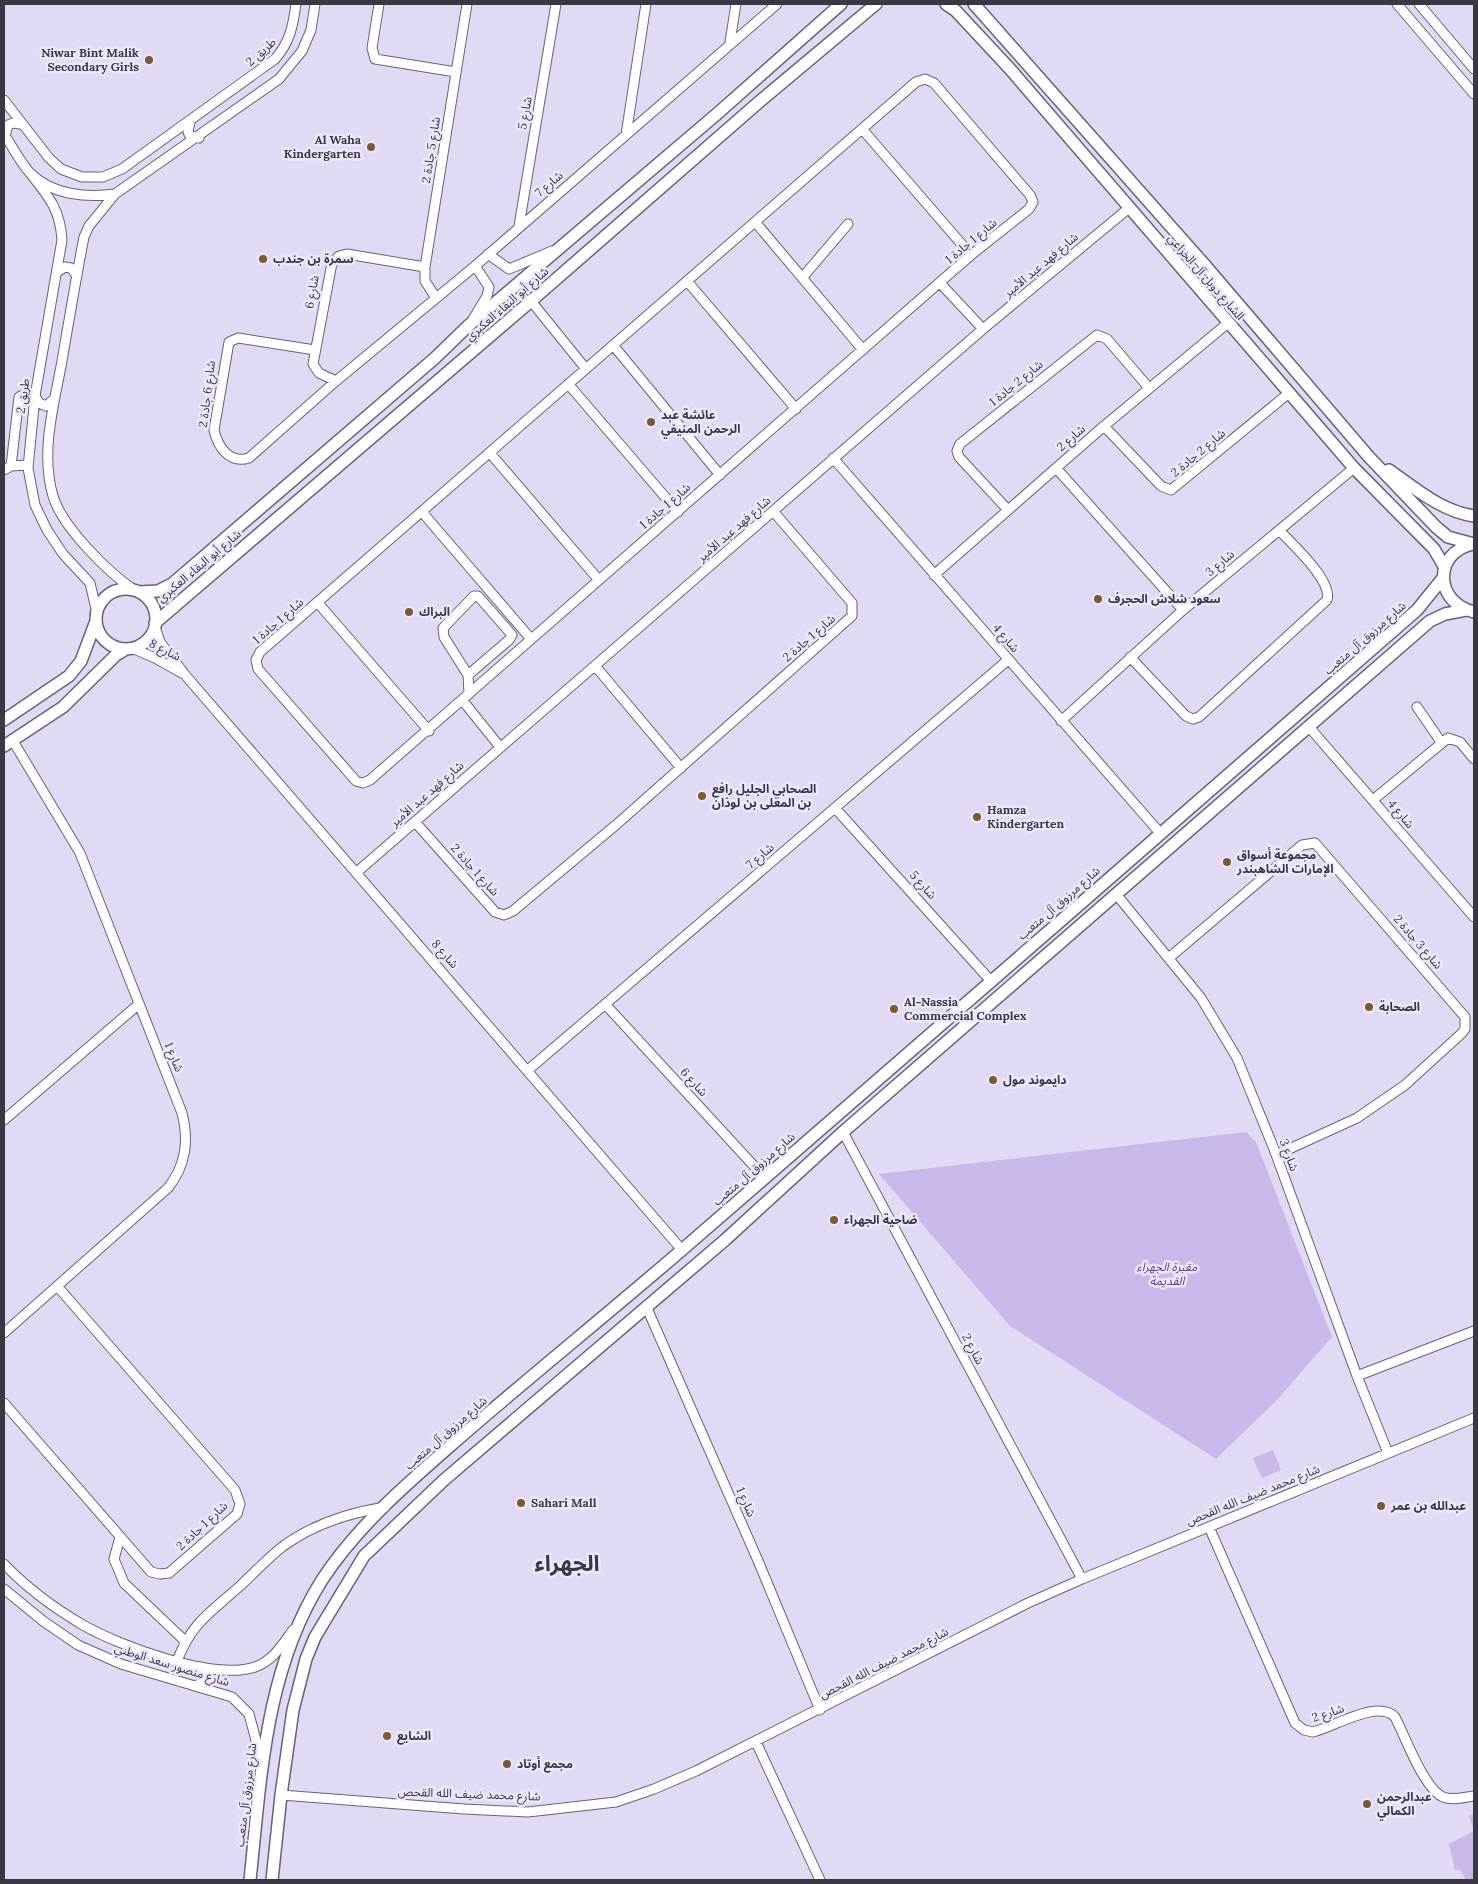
<svg xmlns="http://www.w3.org/2000/svg" width="1478" height="1884" font-family="Lora,'Noto Sans Arabic',serif">
<style>
.green{fill:#c9b8ea}
.lines{fill:none;stroke-linecap:round;stroke-linejoin:round}
.minor-casing{stroke:#696179;stroke-width:11}
.major-casing{stroke:#696179;stroke-width:14}
.minor{stroke:#fff;stroke-width:9}
.major{stroke:#fff;stroke-width:11}
.poi-dot{fill:#7a5a2f;stroke:#eee7fe;stroke-width:2}
.labels{text-anchor:middle;stroke-width:5;stroke-linejoin:round;paint-order:stroke}
.street-label{font-size:12px;fill:#3b3743;stroke:#eee7fe}
.poi-label{font-size:12px;font-weight:bold;fill:#3b3743;stroke:#eee7fe;text-anchor:start}
.park-label{font-size:12px;font-style:italic;fill:#5f418d;stroke:#eee7fe}
.town-label{font-size:22px;font-weight:bold;fill:#3b3743;stroke:#eee7fe}
</style>
<rect width="100%" height="100%" fill="#e2d9f5"/>
<path class="green" d="M1246,1132l10,10 76,195 -56,64 -60,58 -206,-133 -131,-152z
M1273,1450l8,20 -19,8 -9,-20z
M1474,1814v66h-8l-6,-10h-5l-6,-26 25,-13 -5,-15z"/>
<g class="lines">
<g class="minor-casing">
<path id="minor" d="M379,4l-7,44 3,11 81,13
M1397,4l77,90
M1419,4l55,65
M730,42l6,-38
M925,79l9,4 96,112 3,7 -4,7 -58,46 -601,525 -7,3 -7,-2 -98,-112 -2,-9 4,-8 656,-570z
M4,100l45,58 12,11 21,8h21l19,-8 153,-110c15,-17 18,-33 21,-55
M190,122l-2,10 2,4 9,2
M863,130l108,125
M4,134c8,12 16,28 26,39 22,22 57,25 85,21l164,-115 23,-28 9,-21 4,-26
M626,135l20,-131
M5,136l3,-11 5,-2 7,1
M30,173c19,24 30,36 32,67l-27,156 -7,72 7,37 12,25 16,24 27,29 7,30
M115,194l-26,32 -5,11c-8,41 -15,83 -22,124 -8,44 -22,91 -9,135 9,31 55,76 81,94
M756,223l107,127
M519,226l37,-222
M488,254l21,15 43,-18
M57,272l8,-5 6,1 6,8
M802,278l46,-54
M687,281l109,128
M940,283l43,46
M436,298l-11,-17v-14l42,-263
M531,301l55,68
M473,319l14,-23 2,-9 -14,-21
M613,345l107,130
M315,350l-77,-12 -9,4 -15,88c4,18 16,34 35,28l87,-77 139,-115 302,-262
M336,381l-17,-8 -6,-9 19,-101 7,-7 8,-2 78,13
M569,385l109,127
M1104,426l57,60 10,4 118,-97
M490,453l108,126
M833,458l327,375
M11,466l8,-69 4,-2 12,1 4,7 7,3 9,-8
M1056,468l127,142
M4,470l7,-4 16,-1
M1008,510l-49,-53 -2,-6 3,-7 137,-109 10,4 42,49
M422,512l109,127
M934,575l170,-149 124,-103
M318,603l111,128
M155,627l5,15 26,34 496,574
M132,648l23,10 27,15
M1130,657l56,59 7,3 6,-2 128,-117c6,-19 -35,-56 -48,-70
M596,667l85,101
M468,675l41,-35 3,-5 -34,-39h-4l-31,32 1,9 24,38 1,19
M463,701l37,46
M1417,707l24,35
M1061,721l122,-111 171,-142
M1309,727l165,190
M1373,800l75,-62 12,4 14,17
M835,808l155,172
M415,822l80,90 9,3 9,-4 104,-87 235,-208v-13l-79,-92
M357,872l626,-543 146,-121
M1116,894l85,104 36,60 37,91 83,227 31,77
M1170,957l132,-112 13,-2 150,174v12l-4,5 -56,51 -48,33 -81,37
M605,1004l160,174
M528,1070l480,-410
M4,1120l135,-116
M843,1132l239,447
M646,1306l113,257 61,147
M4,1333l164,-145c18,-23 21,-47 14,-75l-102,-260 -67,-112
M1357,1376l117,-45
M4,1403l147,169 9,2 9,-1 68,-59 3,-10 -5,-14 -178,-204
M1209,1527l86,196 9,7 9,2c21,-5 65,-33 82,-15 10,19 29,72 48,80 10,4 21,0 31,-1
M120,1537l-6,22 10,24 61,58
M4,1564c23,24 50,44 79,61 37,21 130,56 172,42 18,-6 27,-22 38,-37
M4,1589l39,32 35,24 43,19 111,33 17,17 12,45
M177,1661c15,-39 33,-48 63,-75 14,-13 27,-27 42,-39 31,-23 66,-34 103,-40
M197,1685c9,-4 10,-11 4,-18
M756,1742l64,138
M281,1795l183,14 64,3 88,-10 38,-13 42,-18 332,-168 54,-24 392,-161"/>
</g>
<g class="major-casing">
<path id="major" d="M946,4l10,7 54,58 344,399 80,81 11,19
M974,4l229,259 166,194 67,70 12,10 26,7
M1389,470c27,19 52,41 85,46
M1473,544c-41,9 -38,59 1,68
M96 619a30 30 0 1 1 60 0a30 30 0 1 1-60 0Z
M140,592l18,-1 14,-7 263,-226 33,-32 250,-213 123,-109
M155,623l376,-322 228,-199 117,-98
M4,720l65,-44 12,-15 15,-40
M4,746l59,-39 53,-52 10,-6
M250,1880c11,-103 15,-210 72,-300 37,-57 93,-103 143,-147 72,-62 146,-122 218,-184 246,-212 489,-426 734,-639l26,-32
M272,1880l9,-85 12,-85 13,-51 9,-22 49,-81 80,-76 281,-240 118,-108 587,-511 15,-7 21,-4"/>
</g>
<use href="#minor" class="minor"/>
<use href="#major" class="major"/>
</g>
<g class="poi-dot">
<circle cx="149" cy="60" r="5"/>
<circle cx="371" cy="147" r="5"/>
<circle cx="263" cy="259" r="5"/>
<circle cx="651" cy="422" r="5"/>
<circle cx="1098" cy="599" r="5"/>
<circle cx="409" cy="612" r="5"/>
<circle cx="702" cy="796" r="5"/>
<circle cx="977" cy="817" r="5"/>
<circle cx="1227" cy="862" r="5"/>
<circle cx="1369" cy="1007" r="5"/>
<circle cx="894" cy="1009" r="5"/>
<circle cx="993" cy="1080" r="5"/>
<circle cx="834" cy="1220" r="5"/>
<circle cx="521" cy="1503" r="5"/>
<circle cx="1381" cy="1506" r="5"/>
<circle cx="387" cy="1736" r="5"/>
<circle cx="507" cy="1764" r="5"/>
<circle cx="1367" cy="1804" r="5"/>
</g>
<g class="labels">
<g class="street-label">
<text transform="translate(261 52) rotate(-42)" y="4">طريق 2</text>
<text transform="translate(525 113) rotate(-80)" y="4">شارع 5</text>
<text transform="translate(431 150) rotate(-81)" y="4">شارع 5 جادة 2</text>
<text transform="translate(549 184) rotate(-41)" y="4">شارع 7</text>
<text transform="translate(971 241) rotate(-40)" y="4">شارع 1 جادة 1</text>
<text transform="translate(1041 265) rotate(-40)" y="4">شارع فهد عبد الأمير</text>
<text transform="translate(1206 277) rotate(49)" y="4">الشارع دوبل آل الخزاعي</text>
<text transform="translate(312 292) rotate(-80)" y="4">شارع 6</text>
<text transform="translate(507 304) rotate(-41)" y="4">شارع أبو البقاء العكبري</text>
<text transform="translate(1016 383) rotate(-39)" y="4">شارع 2 جادة 1</text>
<text transform="translate(207 394) rotate(-83)" y="4">شارع 6 جادة 2</text>
<text transform="translate(23 396) rotate(-82)" y="4">طريق 2</text>
<text transform="translate(1071 438) rotate(-41)" y="4">شارع 2</text>
<text transform="translate(1198 453) rotate(-40)" y="4">شارع 2 جادة 2</text>
<text transform="translate(665 506) rotate(-41)" y="4">شارع 1 جادة 1</text>
<text transform="translate(734 529) rotate(-41)" y="4">شارع فهد عبد الأمير</text>
<text transform="translate(1220 563) rotate(-40)" y="4">شارع 3</text>
<text transform="translate(199 566) rotate(-40)" y="4">شارع أبو البقاء العكبري</text>
<text transform="translate(278 621) rotate(-41)" y="4">شارع 1 جادة 1</text>
<text transform="translate(809 638) rotate(-41)" y="4">شارع 1 جادة 2</text>
<text transform="translate(1006 638) rotate(49)" y="4">شارع 4</text>
<text transform="translate(1365 638) rotate(-41)" y="4">شارع مرزوق آل متعب</text>
<text transform="translate(165 650) rotate(27)" y="4">شارع 8</text>
<text transform="translate(427 794) rotate(-41)" y="4">شارع فهد عبد الأمير</text>
<text transform="translate(1401 814) rotate(50)" y="4">شارع 4</text>
<text transform="translate(760 856) rotate(-41)" y="4">شارع 7</text>
<text transform="translate(475 870) rotate(48)" y="4">شارع 1 جادة 2</text>
<text transform="translate(923 885) rotate(48)" y="4">شارع 5</text>
<text transform="translate(1059 903) rotate(-41)" y="4">شارع مرزوق آل متعب</text>
<text transform="translate(1418 942) rotate(49)" y="4">شارع 3 جادة 2</text>
<text transform="translate(445 954) rotate(49)" y="4">شارع 8</text>
<text transform="translate(174 1057) rotate(68)" y="4">شارع 1</text>
<text transform="translate(694 1082) rotate(48)" y="4">شارع 6</text>
<text transform="translate(1289 1155) rotate(70)" y="4">شارع 3</text>
<text transform="translate(754 1169) rotate(-41)" y="4">شارع مرزوق آل متعب</text>
<text transform="translate(973 1349) rotate(62)" y="4">شارع 2</text>
<text transform="translate(446 1433) rotate(-41)" y="4">شارع مرزوق آل متعب</text>
<text transform="translate(1253 1495) rotate(-22)" y="4">شارع محمد ضيف الله القحص</text>
<text transform="translate(746 1502) rotate(66)" y="4">شارع 1</text>
<text transform="translate(202 1526) rotate(-43)" y="4">شارع 1 جادة 2</text>
<text transform="translate(884 1663) rotate(-27)" y="4">شارع محمد ضيف الله القحص</text>
<text transform="translate(172 1665) rotate(17)" y="4">شارع منصور سعد الوطني</text>
<text transform="translate(1328 1713) rotate(-18)" y="4">شارع 2</text>
<text transform="translate(469 1794) rotate(2)" y="4">شارع محمد ضيف الله القحص</text>
<text transform="translate(246 1795) rotate(-83)" y="4">شارع مرزوق آل متعب</text>
</g>
<g class="poi-label">
<text x="139" y="57" text-anchor="end">Niwar Bint Malik<tspan x="139" dy="14">Secondary Girls</tspan></text>
<text x="361" y="144" text-anchor="end">Al Waha<tspan x="361" dy="14">Kindergarten</tspan></text>
<text x="273" y="263">سمرة بن جندب</text>
<text x="661" y="419">عائشة عبد<tspan x="661" dy="14">الرحمن المنيفي</tspan></text>
<text x="1108" y="603">سعود شلاش الحجرف</text>
<text x="419" y="616">البراك</text>
<text x="712" y="793">الصحابي الجليل رافع<tspan x="712" dy="14">بن المعلى بن لوذان</tspan></text>
<text x="987" y="814">Hamza<tspan x="987" dy="14">Kindergarten</tspan></text>
<text x="1237" y="859">مجموعة أسواق<tspan x="1237" dy="14">الإمارات الشاهبندر</tspan></text>
<text x="904" y="1006">Al-Nassia<tspan x="904" dy="14">Commercial Complex</tspan></text>
<text x="1379" y="1011">الصحابة</text>
<text x="1003" y="1084">دايموند مول</text>
<text x="844" y="1224">ضاحية الجهراء</text>
<text x="531" y="1507">Sahari Mall</text>
<text x="1391" y="1510">عبدالله بن عمر</text>
<text x="397" y="1740">الشايع</text>
<text x="517" y="1768">مجمع أوتاد</text>
<text x="1377" y="1801">عبدالرحمن<tspan x="1377" dy="14">الكمالي</tspan></text>
</g>
<g class="park-label">
<text x="1167" y="1271">مقبرة الجهراء<tspan x="1167" dy="14">القديمة</tspan></text>
</g>
<g class="town-label">
<text x="567" y="1571">الجهراء</text>
</g>
</g>
<rect width="1478" height="1884" fill="none" stroke="#3b3743" stroke-width="10"/>
</svg>
